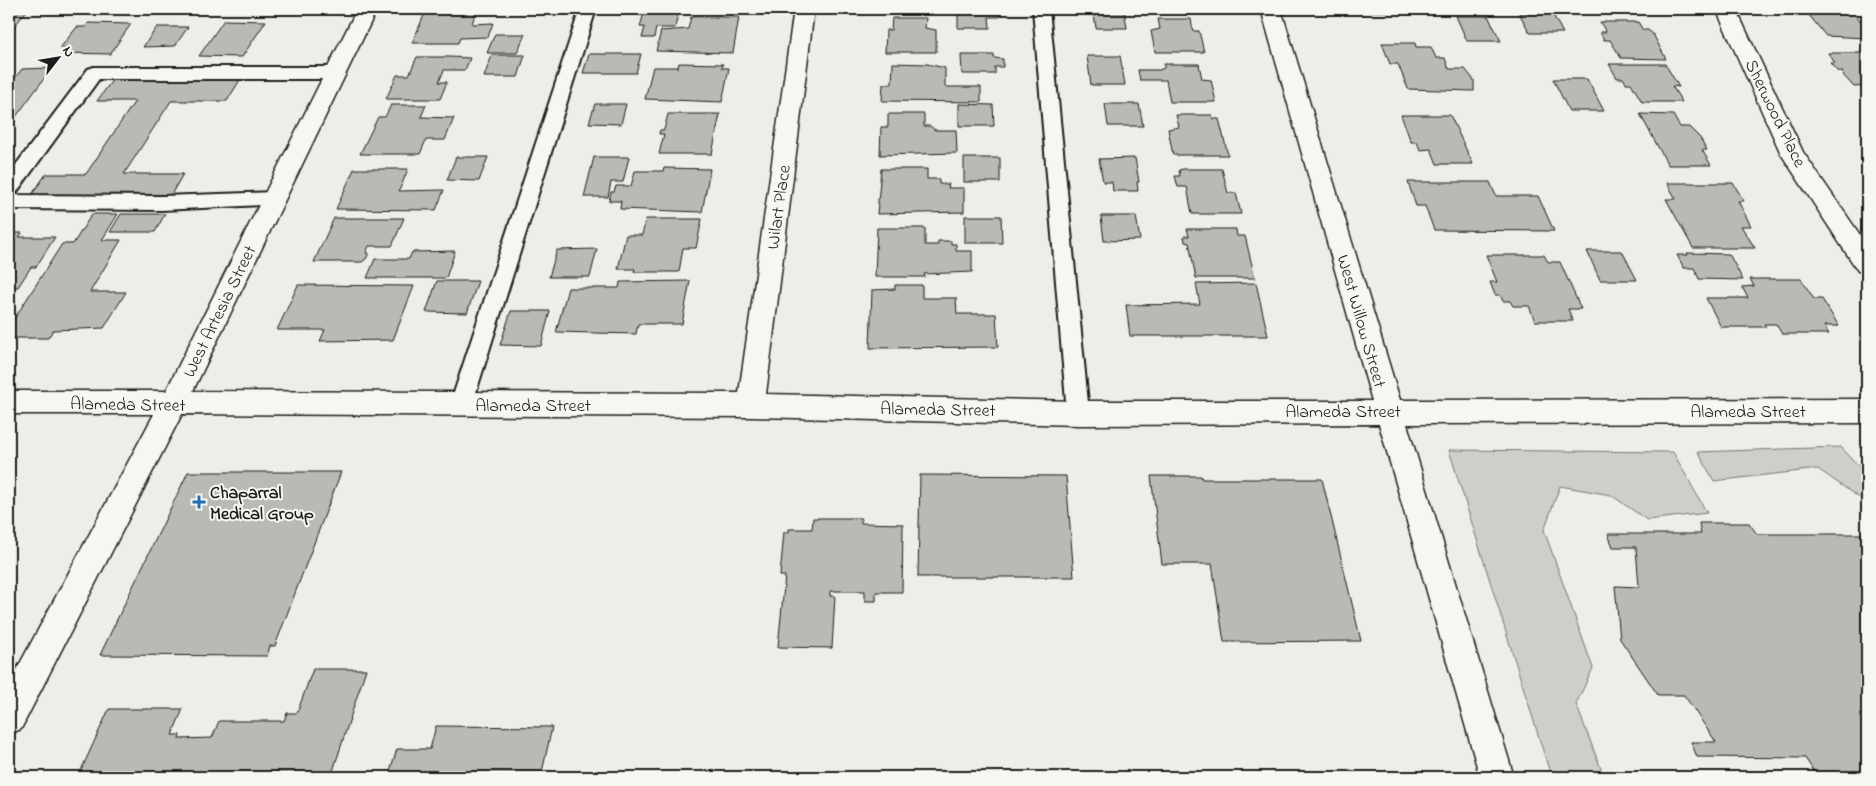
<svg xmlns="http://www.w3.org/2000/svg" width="1876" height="786" font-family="'Indie Flower',sans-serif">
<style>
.green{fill:#cececb;stroke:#757574}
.building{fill:#b9b9b6;stroke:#1c1c1c}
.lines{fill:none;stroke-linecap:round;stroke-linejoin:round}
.lane-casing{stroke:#1c1c1c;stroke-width:4}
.street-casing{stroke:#1c1c1c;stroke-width:3}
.lane{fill:#f6f6f2;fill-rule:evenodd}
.street{fill:#f6f6f2;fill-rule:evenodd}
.poi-dot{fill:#1f6fb2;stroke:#f6f6f2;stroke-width:2}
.labels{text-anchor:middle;stroke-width:4;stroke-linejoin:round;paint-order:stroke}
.street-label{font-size:18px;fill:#1c1c1c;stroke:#f6f6f2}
.poi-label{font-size:18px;font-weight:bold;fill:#1c1c1c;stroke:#f6f6f2;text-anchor:start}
</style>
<rect width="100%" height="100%" fill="#edede9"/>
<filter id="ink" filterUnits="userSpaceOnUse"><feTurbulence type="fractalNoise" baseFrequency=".02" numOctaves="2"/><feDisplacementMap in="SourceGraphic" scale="10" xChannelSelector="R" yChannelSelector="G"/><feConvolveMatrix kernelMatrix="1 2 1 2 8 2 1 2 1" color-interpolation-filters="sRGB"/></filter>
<g filter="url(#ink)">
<path class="green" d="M1841,447l26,28v28l-49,-34 -104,12 -16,-29z
M1449,450l224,2 34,61 -60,7 -36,-25 -51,-9 -16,44 49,138 -17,36 27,70 -52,2z"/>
<path class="building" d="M9,9h19l-19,24z
M135,9h49l-1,2h-50z
M645,9h34l-4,19h-19l-2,10h-12l3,-11h-5z
M1361,9h65l2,3 -66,-1z
M1603,9h31l2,3h-31z
M1804,9h47l16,20v9l-41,-2z
M958,10h42v7h-11l1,11h-32z
M1093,10h31l3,18h-31z
M471,11h5l-4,13 21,-1 -5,14 -28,1 -2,5h-46l13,-30z
M1519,13h33l11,20h-33z
M1456,16h32l13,25h-34z
M691,17h48l-6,36 -77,-2 5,-20 27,-2z
M892,18h34l-1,10 11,2v22h-51l1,-22h5z
M1158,19h33l2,12h6l5,21h-49l-4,-21 9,-2z
M224,20l42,1 -24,36 -43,-1z
M1600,22h38l5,8h5l5,4 13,25 -45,-1 -11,-18h-6l-4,-8h6z
M88,23l43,1 -21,30 -45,-1 4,-5h-9l17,-21h9z
M157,27h31l-13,19 -32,1z
M495,34h30l-8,19h-30z
M1382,43h33l1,4h15l5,11h9l4,11h16l9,11v11l-66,-2 -10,-25h-8z
M1828,53h39v33l-13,1 -12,-13 1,-2 -6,-1 -7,-8h5z
M589,54h52l-5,19h-53z
M492,55h33l-7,22h-34z
M961,55h33v3l9,1v8h-8v7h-33z
M1087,56h33l5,29h-34z
M417,57h32l21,1 -5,12h-21l-5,12h8l-7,17h-54l11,-24h12z
M679,63l44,1 -1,4h7l-7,34 -77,-3 8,-32h25z
M893,63l34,1 18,4v19h36v15l-99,-1 1,-17h9z
M1164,64h35l3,15 9,1 5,22h-46l-4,-22h-26l-2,-10h21l5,-2z
M1609,64h56l14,23 -7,-1 10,16h-40l-11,-19h-5l-3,-5h-6z
M52,68l-43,58v-40l13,-17z
M113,79l127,1 -13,21h-56l-47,73h59l-15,26h-140l18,-26h40l49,-73h-38z
M1553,79h34l17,32h-35z
M595,104h31l-5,20 -32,-1z
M959,104l34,1 1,21h-35z
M1105,104h34l4,22h-35z
M391,105h35l-5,12 33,1 -9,22h-19l-6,14h-60l18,-37h7z
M668,114h52l-8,40h-53l5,-20h-5l1,-4h4z
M888,114h36v12h6l5,4h21l1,23 -77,2 1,-28h7z
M1640,114l33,1 7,12h9l11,11 7,12h-5l9,15h-43z
M1176,115h36l1,4h6l9,36h-55l-5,-26 11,-2z
M1401,115h49l23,49h-36l-6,-15 -11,1 -3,-8h-6z
M456,157h32l-9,24 -32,-1z
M594,157h35l-6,25h-12l-3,15h-24z
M964,158h36v24h-36z
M1135,158l4,24h-2l1,9h-25l-1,-9h-9l-4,-23z
M664,168l46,1 -8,43 -82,-3 1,-8h-12l2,-9h3l2,-6h15l4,-15h28z
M354,169h54l-9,22 45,-1 -8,20 -100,-1z
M881,169h46v10h12v5h10l-1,4h16v24l-87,2z
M1183,169h39l6,24h8l5,21h-49l-5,-27h-9l-3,-11h5l-1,-6z
M1408,182h82l6,14h42l16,35 -120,-1 -9,-24h-9z
M1667,183h66l11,18h-6l13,25h-10l14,22h-62l-27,-49h10z
M92,214h26l-16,26h19l-31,52h36l-22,36 -51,2 -5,8h-39v-11l53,-83h11z
M121,214h44l-10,18h-45z
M965,216h36l1,27h-37z
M1101,216h35l4,24 -36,1z
M334,218h70l-12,28h-23l-3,7h3l-3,6 -4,3h-48z
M646,219h56l-6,29h-13l-4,24h-45l1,-3h-17l8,-34h16z
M877,228h48v17h13v-4h13v3h5v7h16v21l-48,2 1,3h-50z
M1187,229h49l1,7h8l10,42h-59l-7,-35 -4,-1 -1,-6h5z
M9,233h13l-3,4h36l-19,30h-5l-13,20h-9z
M597,249l-7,28h-41l8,-27z
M455,251l-9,27h-79l8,-19h34l3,-7z
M1587,251h35l15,29h-37z
M1687,253l42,1 14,26 -44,-1 -5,-11h-10l-7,-13h11z
M1486,255h58l4,7h12l21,47h-13l5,12h-38l-6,-15h-16l-3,-5h-7l-3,-6h-5l-5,-13h7z
M1750,279h51l13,20h8l17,27h-15l5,8h-47l-6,-10h-12l2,3h-45l-15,-29h42l-6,-11 12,-1z
M437,281h41l-11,32 -41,-1z
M690,281l-8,43h-44l-2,10 -80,-2 12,-44h51l1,-6z
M1256,283l12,53h-138l-4,-31 74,-1 -4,-20z
M298,285l116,1 -21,54 -73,1 5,-11h-48z
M895,285h27v13h34l1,16h39l2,33 -128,1 2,-58 23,-1z
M511,311h39l-9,35 -41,-1z
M188,472h153l-66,174h-5l-3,10 -167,-1z
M920,475l146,1 8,101h-156z
M1151,476h50l1,3h120l39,162 -137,1 -12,-78h-50z
M813,518h48v5l42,1 -1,68h-26v9h-11v-10h-35v5h5l-3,52 -54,-1 7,-71h-5l4,-44h5v-3h23z
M1699,523h50l8,11h110v239h-52l-10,-15 -108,-1 -6,-15h25l-32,-47h-26l-38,-56 -5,-53 24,1 -3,-40h-23l-5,-13h93z
M313,669h53l-35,108h-253l31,-68h74l-11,26h8l-1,4 33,-1 7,-17h65l3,-8h10z
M436,726l116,1 -11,50h-153l9,-28h33z"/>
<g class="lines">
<g class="lane-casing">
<path id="lane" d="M580,9h16l-124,396 -3,7 -8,2 -8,-2 -3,-7z
M1033,9h16l40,404 -3,7 -8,3 -8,-3 -3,-7z
M94,67h242l6,2 3,4 -3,4 -6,2h-237l-83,114 -7,2 153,1 112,-4 7,2 3,5 -3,5 -119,6 -153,-1v-35l79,-105z"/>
</g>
<g class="street-casing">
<path id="street" d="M357,9h20l-184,382 546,2 55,-384h20l-48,385 312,7h294l-111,-392h20l119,391 467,-1v24l-460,1 107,353h-34l-101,-353 -301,1 -327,-8 -569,-3 -161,315 -12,5v-50l145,-270h-145v-23h157z
M1716,9h20l67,143 64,93v28l-9,-2 -77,-117z"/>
</g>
<use href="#lane" class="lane"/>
<use href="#street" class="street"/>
</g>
</g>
<path class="poi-dot" d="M196.5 494.5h5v5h5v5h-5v5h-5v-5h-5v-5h5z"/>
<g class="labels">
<g class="street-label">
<text transform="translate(1776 113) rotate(64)" y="6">Sherwood Place</text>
<text transform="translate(778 207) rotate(-82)" y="6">Wilart Place</text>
<text transform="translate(219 311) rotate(-64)" y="6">West Artesia Street</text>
<text transform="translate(1362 321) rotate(74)" y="6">West Willow Street</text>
<text transform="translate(128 404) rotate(1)" y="6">Alameda Street</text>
<text x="533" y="411">Alameda Street</text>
<text transform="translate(938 409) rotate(1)" y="6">Alameda Street</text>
<text x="1343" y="417">Alameda Street</text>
<text x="1748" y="417">Alameda Street</text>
</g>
<g class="poi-label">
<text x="210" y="498">Chaparral<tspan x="210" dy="21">Medical Group</tspan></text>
</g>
</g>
<rect width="1876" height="786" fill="none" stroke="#f6f6f2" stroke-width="30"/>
<rect x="15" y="15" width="1846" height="756" fill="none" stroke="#1c1c1c" stroke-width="2" filter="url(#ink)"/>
<g transform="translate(58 58) rotate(59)" stroke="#f6f6f2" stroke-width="4" paint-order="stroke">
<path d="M0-4L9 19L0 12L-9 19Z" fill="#1c1c1c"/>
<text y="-8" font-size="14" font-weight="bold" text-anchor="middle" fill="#1c1c1c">N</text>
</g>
</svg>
